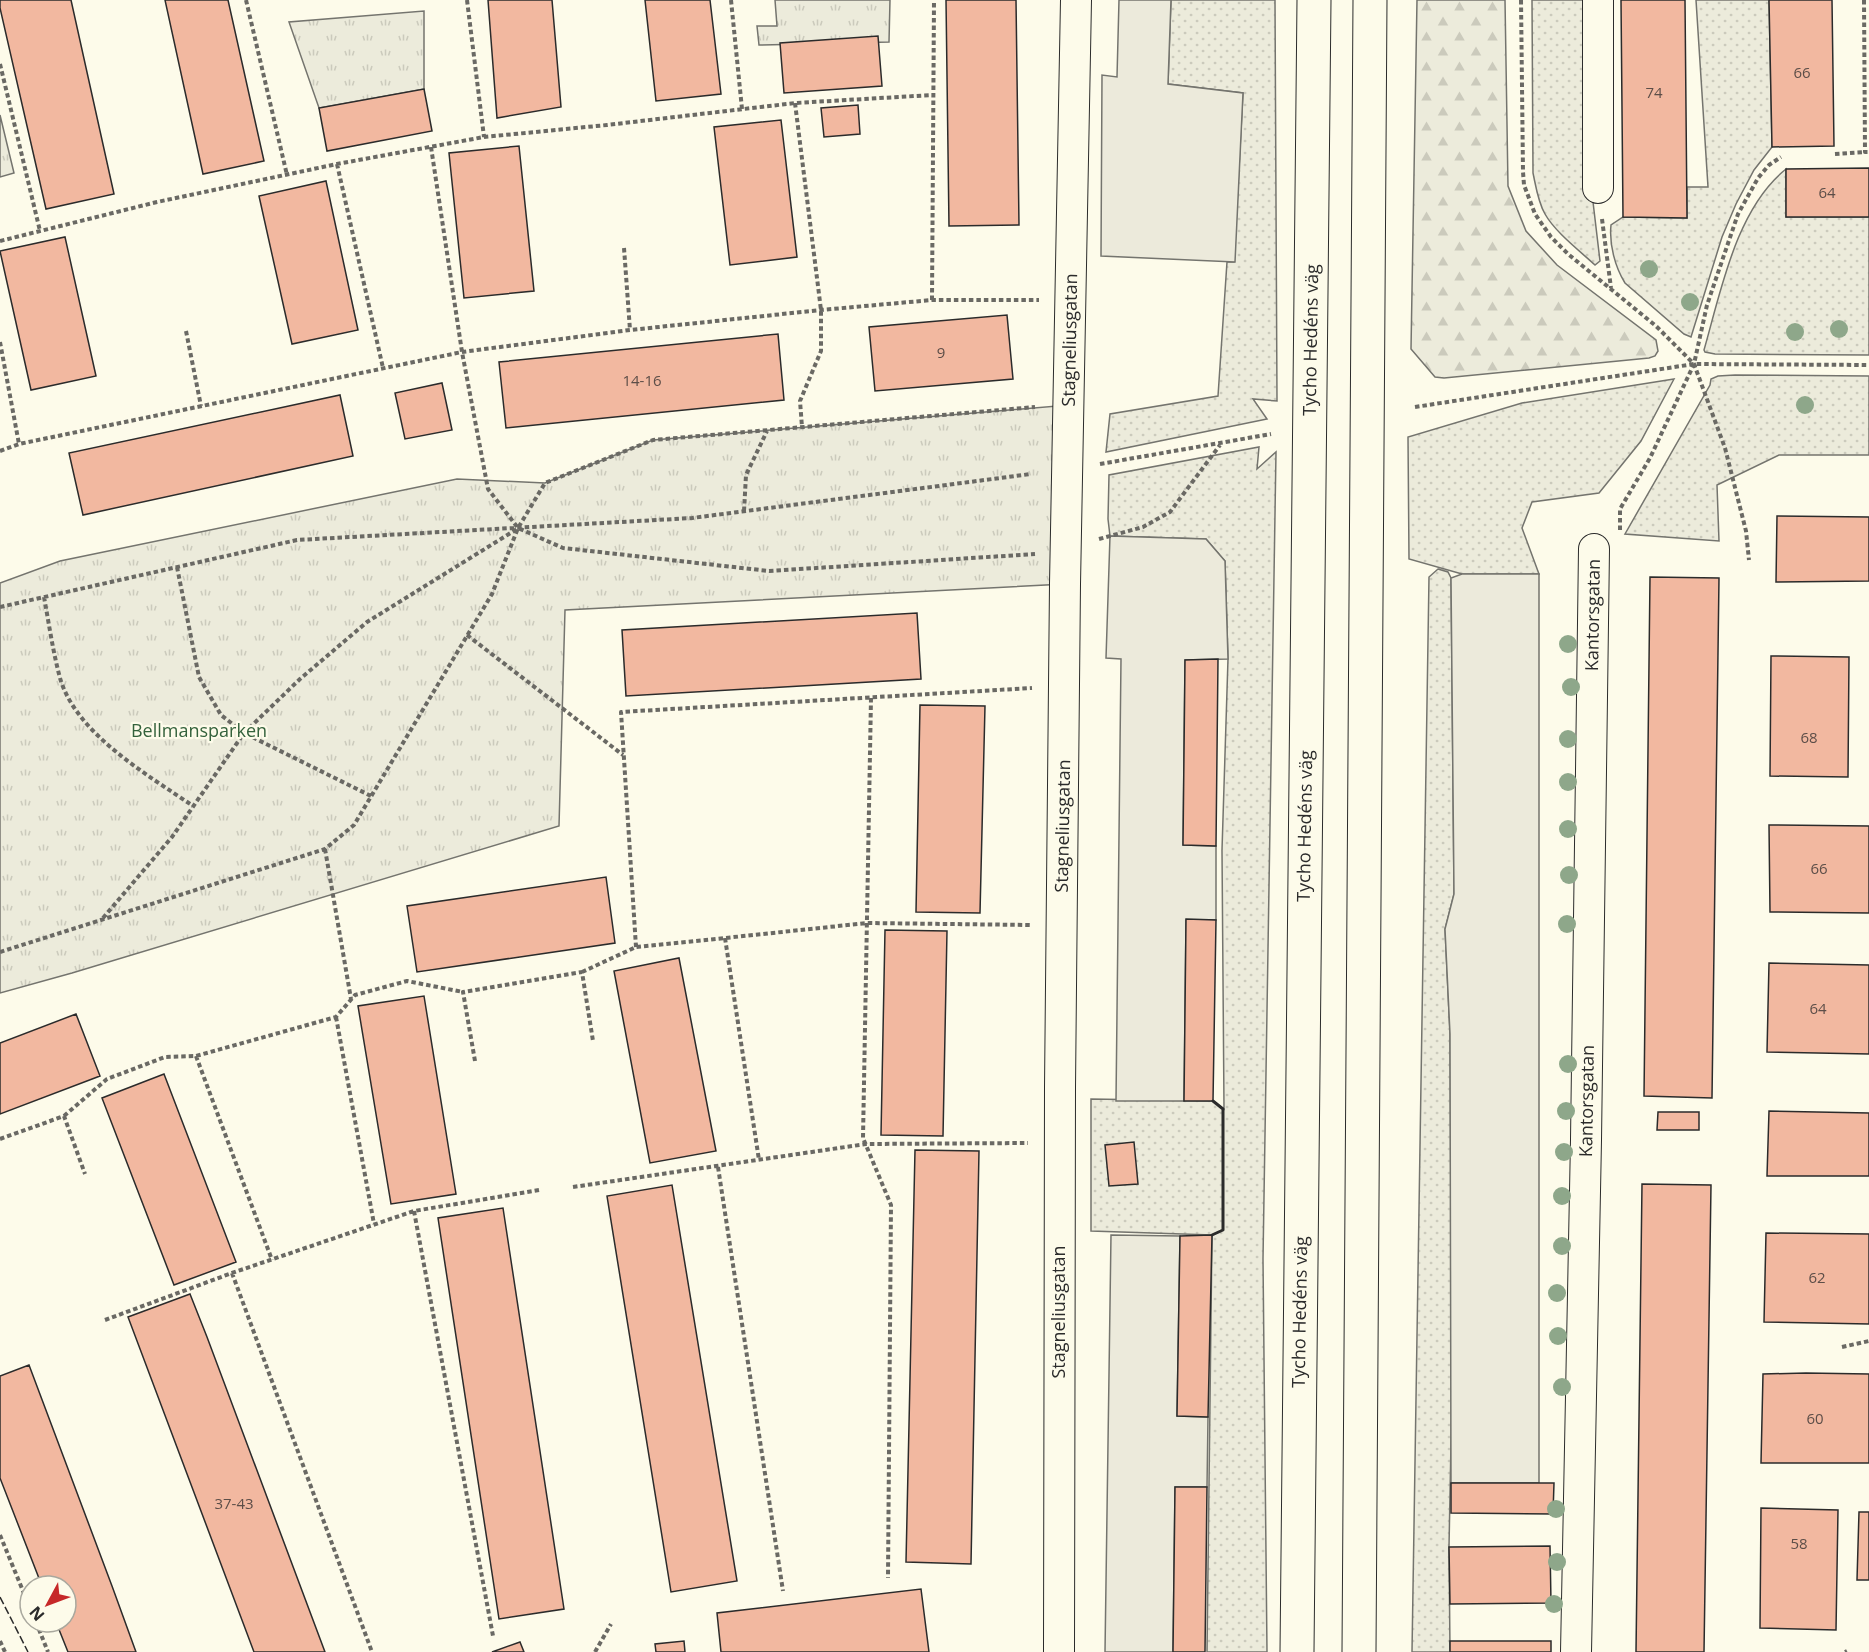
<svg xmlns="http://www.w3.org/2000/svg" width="1869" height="1652" font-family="'Open Sans',sans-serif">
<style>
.grass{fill:url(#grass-dots);stroke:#74746e;stroke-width:1.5}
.forest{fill:url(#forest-firs);stroke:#74746e;stroke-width:1.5}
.park{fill:url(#park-tufts);stroke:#74746e;stroke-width:1.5}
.parking{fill:#eceadb;stroke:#74746e;stroke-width:1.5}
.building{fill:#f2b8a0;stroke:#2b2b2b;stroke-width:1.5}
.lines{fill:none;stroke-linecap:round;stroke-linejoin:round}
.minor-casing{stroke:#2b2b2b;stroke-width:32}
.secondary-casing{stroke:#2b2b2b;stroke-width:35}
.path{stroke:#6a6964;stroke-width:4;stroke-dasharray:4.5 3;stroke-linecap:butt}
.minor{stroke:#fdfbea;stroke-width:30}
.secondary{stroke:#fdfbea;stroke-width:33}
.fence{stroke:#2b2b2b;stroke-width:1.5;stroke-dasharray:8 3;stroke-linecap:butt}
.wall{stroke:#2b2b2b;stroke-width:3}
.tree{fill:#8ea78a}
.labels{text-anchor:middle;stroke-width:4.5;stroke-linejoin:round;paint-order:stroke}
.number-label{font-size:15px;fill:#5d4e48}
.street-label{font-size:18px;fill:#2b2b2b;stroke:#fdfbea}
.park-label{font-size:18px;fill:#34623c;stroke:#fdfbea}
</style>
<defs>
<pattern id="grass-dots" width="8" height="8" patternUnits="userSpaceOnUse" patternTransform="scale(1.5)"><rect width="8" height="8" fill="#ecebdb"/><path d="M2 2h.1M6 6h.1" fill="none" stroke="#cbcabc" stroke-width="1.8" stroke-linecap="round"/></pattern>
<pattern id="forest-firs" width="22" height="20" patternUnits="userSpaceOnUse" patternTransform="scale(1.5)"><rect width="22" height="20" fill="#ecebdb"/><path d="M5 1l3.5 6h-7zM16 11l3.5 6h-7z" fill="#cbcabc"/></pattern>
<pattern id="park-tufts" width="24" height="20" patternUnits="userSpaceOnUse" patternTransform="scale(1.5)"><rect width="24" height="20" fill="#ecebdb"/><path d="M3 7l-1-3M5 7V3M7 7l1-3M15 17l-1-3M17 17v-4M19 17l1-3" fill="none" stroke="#cbcabc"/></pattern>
</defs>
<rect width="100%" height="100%" fill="#fdfbea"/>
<path class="grass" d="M1171,0h104l2,401 -24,-2 14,20 -161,33 4,-38 108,-18 9,-134h7l9,-169 -75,-9z
M1532,0h56l3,185 9,76 -5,4c-15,-14 -40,-33 -50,-51 -7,-12 -9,-27 -12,-41z
M1696,0h73l3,147 -18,23 -18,34 -14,33 -31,100 -7,-3 -59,-51c-10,-16 -16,-39 -14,-58l12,-8 64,1v-31h21z
M1786,169v48h83v138l-154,-1 -10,-2 -1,-2c17,-59 32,-141 82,-181z
M1735,375l134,1v79h-90l-62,30 2,56 -94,-7 85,-149 1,-6 7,-3z
M1674,379l-33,62 -42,52 -67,9 -10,26 17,46h-77l-53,-15 -1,-122 114,-34z
M1259,447l-2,22 19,-17 -13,807 4,393h-60l5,-417 -121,-4v-132l122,2 11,8 -2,-259 6,-191 -3,-98 -19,-22 -96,-3 -2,-17 1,-44z
M1438,569l10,3 3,6 3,316 -9,35 5,105 2,357 -3,156 1,105h-38l17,-1075z"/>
<path class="forest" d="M1417,0h88l3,186 18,45 31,34 99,75 2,11 -3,5 -6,2 -205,20 -9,-1 -24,-28z"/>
<path class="park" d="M775,0h115l-1,42 -130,3 -2,-19h20z
M424,11v78l-105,19 -30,-86z
M0,115l14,58 -14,4z
M1069,405l-4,179 -500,26 -6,216 -487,147 -72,20v-410l60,-22 397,-82 88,4 108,-43z"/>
<path class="parking" d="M1119,0h52l-3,84 75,9 -8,169 -134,-6 1,-181 15,2z
M1110,536l96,3 19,22 3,98 -43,1 -2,185 33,1v74h-30l-2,181h-68l5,-442 -15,-1z
M1462,574h77v909h-88l-1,-449 -5,-105 9,-35 -3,-316z
M1111,1235l69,1 -3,180 31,1 -1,70h-32l-2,165h-68z"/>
<path class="building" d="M0,0h71l43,194 -68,15 -46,-201z
M165,0h63l36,161 -61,13z
M488,0h64l9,107 -64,11z
M645,0h65l11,94 -65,7z
M946,0h70l3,225 -70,1z
M1621,0h64l2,218 -64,-1z
M1769,0h63l2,146 -62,1z
M878,36l4,50 -98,7 -4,-50z
M424,89l8,42 -105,20 -8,-43z
M858,105l2,29 -36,3 -3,-29z
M781,120l16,137 -67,8 -16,-138z
M519,146l15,145 -70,7 -15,-145z
M1869,168v49h-83v-48z
M326,181l32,149 -66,14 -33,-148z
M65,237l31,139 -65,14 -31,-139z
M1007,315l6,64 -138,12 -6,-64z
M778,334l6,66 -278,28 -7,-66z
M442,383l10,47 -47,9 -10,-46z
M340,395l13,61 -270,59 -14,-62z
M1777,516l92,1v64l-93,1z
M1650,577l69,1 -7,520 -68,-2z
M917,613l4,66 -295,17 -4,-66z
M1771,656l78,1 -1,120 -78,-1z
M1218,659l-2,187 -33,-1 2,-185z
M920,705l65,1 -5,207 -64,-1z
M1769,825l100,1v87l-99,-1z
M606,877l9,66 -198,29 -10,-66z
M1186,919l30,1 -3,181h-29z
M885,930l62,1 -4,205 -62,-1z
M679,958l37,193 -66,12 -36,-192z
M1769,963l100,2v89l-102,-2z
M424,996l32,198 -65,10 -33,-198z
M76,1014l24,62 -100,38v-71z
M164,1074l72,188 -62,23 -72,-187z
M1769,1111l100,2v63h-102z
M1658,1112h41v18h-42z
M1134,1142l4,42 -29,2 -4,-41z
M915,1150l64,1 -8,413 -65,-2z
M1642,1184l69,1 -7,467h-68z
M672,1185l65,396 -66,11 -64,-396z
M503,1208l61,401 -65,10 -61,-401z
M1766,1233l103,1v90l-105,-2z
M1212,1235l-4,182 -31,-1 3,-180z
M190,1294l17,43 118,315h-71l-126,-335z
M29,1365l83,221 24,66h-68l-12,-30h10v-36h-24l-42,-108v-102z
M1806,1373l63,1v89h-108l2,-89z
M1451,1483h103l-1,31 -102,-1z
M1175,1487h32l-2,165h-32z
M1761,1508l77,2 -2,120 -76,-2z
M1859,1512h10v68h-12z
M1550,1546l1,57 -101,1 -1,-57z
M921,1589l8,63h-208l-4,-39z
M684,1641l1,11h-29l-1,-8z
M1450,1641h101v11h-101z
M520,1642l4,10h-32z"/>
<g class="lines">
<g class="minor-casing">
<path id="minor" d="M1598,188v-188
M1059,1652l1,-565 5,-503 11,-584
M1576,1652l10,-512 8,-591"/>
</g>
<g class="secondary-casing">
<path id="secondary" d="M1297,1652l17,-1652
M1359,1652l11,-1652"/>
</g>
<path class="path" d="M246,0l41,175
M467,0l17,137
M731,0l11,109
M1521,0l2,172 1,13 11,29 16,23 17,17 88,72 38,38 31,84 21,83 3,29
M1864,0l1,152h4
M0,64l40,167
M795,103l26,207v41l-21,50 2,26
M431,147l31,205 26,137 30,39 45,20 206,23 266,-17
M1835,154l30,-2
M337,164l46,204
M1602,219l9,69
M0,241l157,-39 180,-38 147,-27 123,-12 188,-22 138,-8
M624,248l6,82
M932,300l2,-300
M186,331l15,75
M0,342l19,102
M1415,407l279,-43 175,1
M0,451l19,-7 443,-92 168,-22 191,-20 111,-10h107
M1100,464l171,-30
M744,511l2,-36 21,-44
M1620,530v-21l30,-51 44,-94 13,-59 31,-91 20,-36 11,-13 12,-8
M1099,539l44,-12 27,-15 50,-67
M177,567l22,110 22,38 23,18 127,63
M44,597c5,27 9,55 16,81 16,56 88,97 133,128
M0,607l297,-67 395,-22 339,-44
M467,635l156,120
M871,698l-8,440 28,67 -3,373
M325,849l26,150
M103,918l69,-81 72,-104 56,-54 67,-57 150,-93
M725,938l34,222
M636,947l-15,-235 411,-24
M0,952l325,-103 29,-24 138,-231 26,-66 27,-45 108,-43 382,-33
M582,972l54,-25 89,-9 142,-15 164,2
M336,1017l38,207
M196,1056l76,204
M475,1061l-12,-69 119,-20 11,69
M64,1116l43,-37 58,-22 31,-1 140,-39 19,-22 52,-14 56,11
M0,1139l64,-23 21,58
M718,1167l65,424
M573,1187l293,-43 162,-1
M414,1211l79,425
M232,1273l140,379
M105,1320l127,-47 182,-62 125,-21
M1842,1347l27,-6
M0,1535l30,73
M36,1622l12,30
M0,1641l5,11
M595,1652l16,-28
M1845,1652l2,-1"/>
<use href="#minor" class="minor"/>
<use href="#secondary" class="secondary"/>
<path class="fence" d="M0,1597l28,55"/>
<path class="wall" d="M1212,1235l11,-5v-121l-10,-8"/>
</g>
<g class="tree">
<circle cx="1649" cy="269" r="9"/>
<circle cx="1690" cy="302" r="9"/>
<circle cx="1839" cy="329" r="9"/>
<circle cx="1795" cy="332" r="9"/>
<circle cx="1805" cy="405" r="9"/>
<circle cx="1568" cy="644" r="9"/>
<circle cx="1571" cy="687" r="9"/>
<circle cx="1568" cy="739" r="9"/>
<circle cx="1568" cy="782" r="9"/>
<circle cx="1568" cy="829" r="9"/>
<circle cx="1569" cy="875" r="9"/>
<circle cx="1567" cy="924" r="9"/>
<circle cx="1568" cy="1064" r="9"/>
<circle cx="1566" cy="1111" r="9"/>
<circle cx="1564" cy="1152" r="9"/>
<circle cx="1562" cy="1196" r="9"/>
<circle cx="1562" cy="1246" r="9"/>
<circle cx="1557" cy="1293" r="9"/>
<circle cx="1558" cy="1336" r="9"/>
<circle cx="1562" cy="1387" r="9"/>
<circle cx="1556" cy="1509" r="9"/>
<circle cx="1557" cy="1562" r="9"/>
<circle cx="1554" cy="1604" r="9"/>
</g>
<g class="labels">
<g class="number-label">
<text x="1802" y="78">66</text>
<text x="1654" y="98">74</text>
<text x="1827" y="198">64</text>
<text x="941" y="358">9</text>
<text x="642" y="386">14-16</text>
<text x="1809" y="743">68</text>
<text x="1819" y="874">66</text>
<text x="1818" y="1014">64</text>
<text x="1817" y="1283">62</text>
<text x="1815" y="1424">60</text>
<text x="234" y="1509">37-43</text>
<text x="1799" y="1549">58</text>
</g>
<g class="street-label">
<text transform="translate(1070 340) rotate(-89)" y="6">Stagneliusgatan</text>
<text transform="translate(1311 340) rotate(-89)" y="6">Tycho Hedéns väg</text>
<text transform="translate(1593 615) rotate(-89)" y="6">Kantorsgatan</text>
<text transform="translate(1063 826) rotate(-89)" y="6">Stagneliusgatan</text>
<text transform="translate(1305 826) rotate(-89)" y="6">Tycho Hedéns väg</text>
<text transform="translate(1587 1101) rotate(-89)" y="6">Kantorsgatan</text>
<text transform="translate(1059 1312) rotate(-90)" y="6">Stagneliusgatan</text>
<text transform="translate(1300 1312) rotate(-89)" y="6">Tycho Hedéns väg</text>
</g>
<g class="park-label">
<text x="199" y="737">Bellmansparken</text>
</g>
</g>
<g transform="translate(48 1604) rotate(229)"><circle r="28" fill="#fdfbea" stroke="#a9a89e" stroke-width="1.5"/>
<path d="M0-4.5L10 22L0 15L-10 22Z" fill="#c62828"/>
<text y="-9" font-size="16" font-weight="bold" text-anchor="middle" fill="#2b2b2b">N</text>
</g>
</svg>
